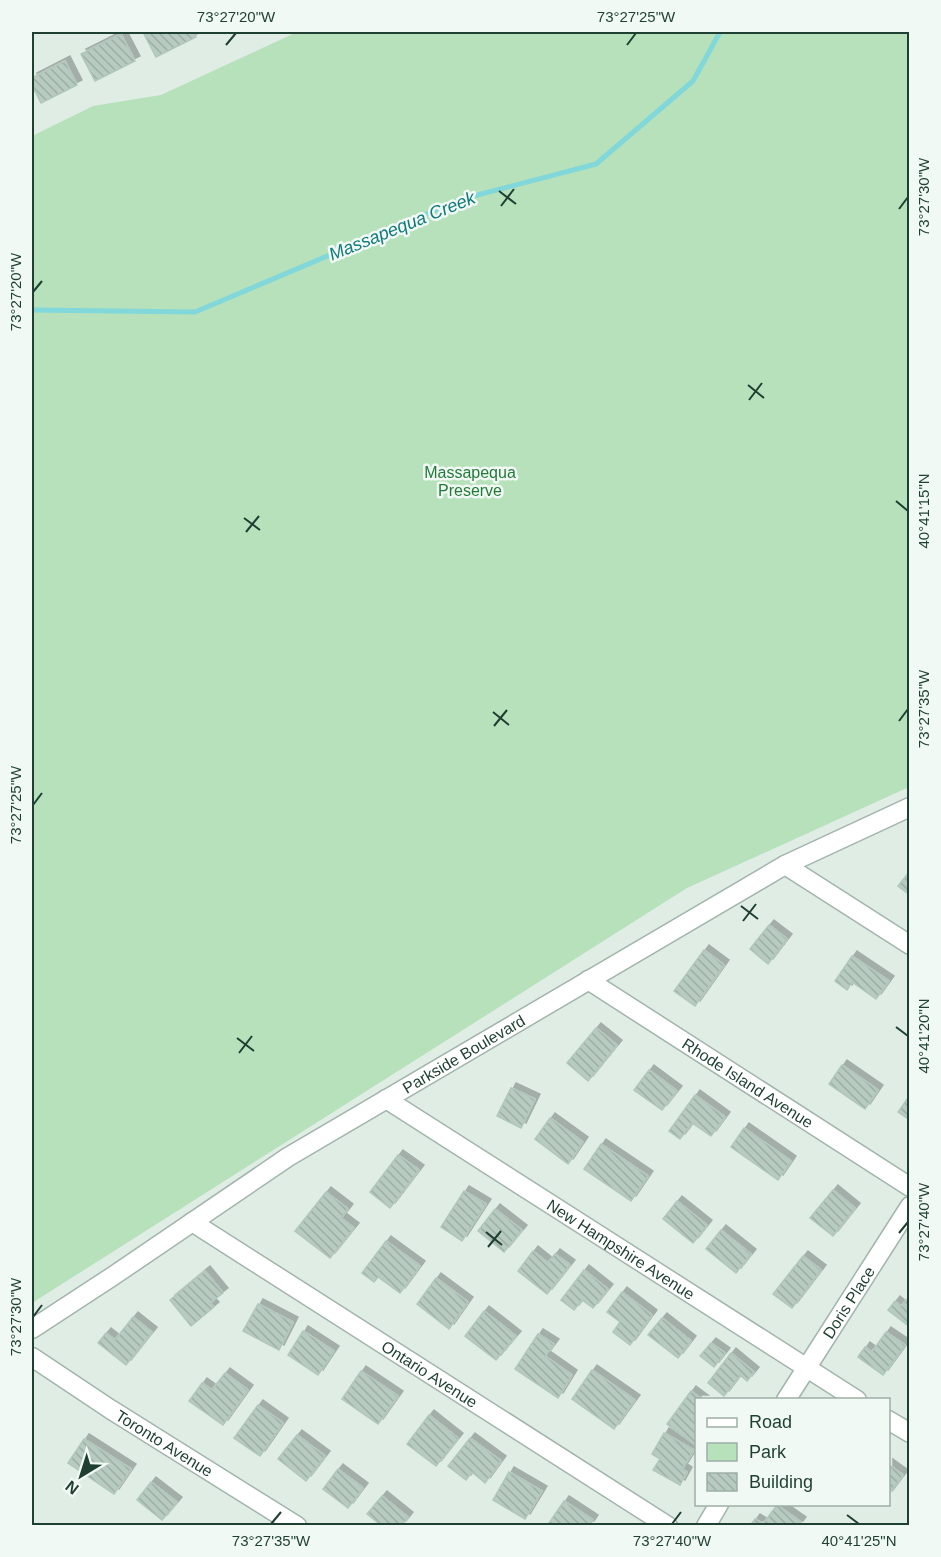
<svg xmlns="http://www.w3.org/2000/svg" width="941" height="1557" font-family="Arial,sans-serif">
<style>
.park{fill:#b6e1bb}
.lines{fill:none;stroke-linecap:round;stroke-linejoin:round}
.stream{stroke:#81d7d9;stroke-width:5}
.building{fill:url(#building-back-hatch);stroke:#b1c7bb;stroke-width:1.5;filter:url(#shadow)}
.minor-casing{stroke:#a2b5ac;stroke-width:21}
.minor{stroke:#fff;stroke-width:18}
.ticks{fill:none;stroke:#1e3f32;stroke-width:2}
.labels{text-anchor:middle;stroke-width:5;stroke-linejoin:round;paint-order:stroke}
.park-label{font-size:16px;fill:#247b39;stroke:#f1f9f4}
.street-label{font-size:16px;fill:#1e3f32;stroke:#f1f9f4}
.water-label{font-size:18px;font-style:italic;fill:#117a7c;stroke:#f1f9f4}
.neatline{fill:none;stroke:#1e3f32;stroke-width:2}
.ticks-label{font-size:15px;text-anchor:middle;fill:#1e3f32}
</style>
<defs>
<pattern id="building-back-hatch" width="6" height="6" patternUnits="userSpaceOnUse" patternTransform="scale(1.5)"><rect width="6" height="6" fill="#b8cbc0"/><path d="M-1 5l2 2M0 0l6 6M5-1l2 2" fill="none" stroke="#9eafa5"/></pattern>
<filter id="shadow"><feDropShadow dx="5" dy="-5" stdDeviation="0" flood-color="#0004"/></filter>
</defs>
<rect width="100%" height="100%" fill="#e0ede5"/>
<path class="park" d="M297,32h612v755l-222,101 -655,415v-1167l61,-30 68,-11z"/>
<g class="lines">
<path class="stream" d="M32,310l163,2 267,-113 134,-35 97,-83 27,-49"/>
</g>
<path class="building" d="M143,32h51l2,5 -40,20z
M121,34l14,27 -40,20 -14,-27z
M65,61l12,24 -36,18 -9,-18v-7z
M910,871v24l-12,-9z
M769,925l18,14 -19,25 -18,-15z
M704,950l20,15 -29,41 -21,-15z
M852,956l37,25 -13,18 -24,-17 -5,8 -12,-9z
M596,1028l21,17 -29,36 -21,-18z
M842,1065l36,25 -13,19 -36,-25z
M649,1070l28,21 -15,19 -28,-20z
M511,1088l24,11 -14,29 -24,-12z
M695,1095l30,22 -14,19 -19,-13 -12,16 -11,-8z
M908,1098l2,2v20l-12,-8z
M550,1118l33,24 -15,22 -33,-25z
M744,1128l47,33 -13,19 -47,-33z
M601,1144l47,32 -17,25 -47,-32z
M398,1155l21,15 -29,38 -20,-16z
M833,1190l22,18 -22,28 -23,-18z
M464,1191l22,13 -24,37 -21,-14z
M326,1192l22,17 -7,9 13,10 -24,30 -35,-27z
M677,1201l30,24 -14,18 -30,-24z
M495,1209l27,21 -18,22 -26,-21z
M721,1230l30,24 -15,19 -30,-24z
M386,1241l34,25 -20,27 -22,-16 -4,5 -12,-9z
M533,1251l15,12 7,-9 15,11 -23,29 -29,-23z
M803,1256l18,14 -29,38 -19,-14z
M584,1270l24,19 -15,19 -11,-8 -8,10 -13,-10z
M205,1271l18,22 -13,10 4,4 -23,19 -21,-26z
M436,1278l32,24 -19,27 -32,-25z
M622,1292l30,23 -22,30 -17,-13 7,-10 -13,-10z
M910,1296v31l-22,-17 7,-9 6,5z
M258,1304l35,18 -14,28 -36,-19z
M484,1311l32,25 -20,24 -31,-24z
M133,1317l19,15 -26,33 -28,-22 8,-10 9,7z
M662,1318l29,23 -13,17 -30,-23z
M303,1331l31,20 -16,24 -30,-20z
M886,1332l19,13 -22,30 -25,-18 7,-10 7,5z
M538,1334l16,10 -9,12 27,19 -14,23 -43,-29z
M711,1343l14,10 -11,14 -14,-11z
M731,1353l23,19 -7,9 -7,-6 -16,21 -16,-13z
M592,1370l43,30 -21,29 -42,-30z
M361,1371l37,25 -20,28 -36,-25z
M225,1373l23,17 -25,35 -34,-24 13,-18 10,7z
M691,1391l12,9h-7v45l-29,-21z
M258,1405l25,18 -23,33 -26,-18z
M429,1415l29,23 -22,28 -29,-22z
M664,1433l30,17 -12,19 5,3 -7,13 -27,-15 7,-11 -8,-5z
M297,1435l28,21 -19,25 -28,-22z
M470,1438l31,23 -16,22 -13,-11 -6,8 -18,-14z
M84,1439l47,30 -17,25 -46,-31z
M888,1464l15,11 -15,20z
M338,1469l25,19 -15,20 -25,-19z
M509,1472l33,19 -17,28 -32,-19z
M151,1482l26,20 -15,18 -25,-20z
M382,1496l26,21 -7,9h-19l-15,-12z
M564,1501l29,19 -4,6h-42z
M777,1505l24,17 -3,4h-48l5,-7 8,5z"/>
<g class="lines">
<g class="minor-casing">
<g id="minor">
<path d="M785,865l125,80"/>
<path id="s1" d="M588,980l322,207"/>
<path id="s2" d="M386,1099l471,301"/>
<path id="s3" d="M192,1222l476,304"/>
<path id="s4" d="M32,1329l81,-53 175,-119 497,-292 125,-58"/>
<path id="s5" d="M32,1357l78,52 187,117"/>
<path id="s6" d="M786,1400l124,-194"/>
<path d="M888,1420l22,13"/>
<path d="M706,1526l13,-22"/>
</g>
</g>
<use href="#minor" class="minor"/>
</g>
<path class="ticks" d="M226,45l10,-12M627,45l9,-12M499,191l17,13M501,206l13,-17M899,209l9,-12M33,292l9,-11M748,385l16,13M749,400l13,-17M896,501l12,10M244,518l16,12M246,532l13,-16M493,712l16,13M899,721l9,-12M494,726l13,-16M33,805l9,-12M741,906l17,13M743,921l13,-17M896,1027l12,9M237,1038l17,13M239,1053l13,-17M486,1232l16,13M899,1233l9,-11M488,1247l13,-16M33,1317l9,-12M847,1515l12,9M271,1524l10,-12M672,1524l9,-12"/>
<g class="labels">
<g class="park-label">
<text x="470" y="478">Massapequa<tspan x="470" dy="18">Preserve</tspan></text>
</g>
<g class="street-label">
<text dy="6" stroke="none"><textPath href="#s4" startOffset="512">Parkside Boulevard</textPath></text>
<text dy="6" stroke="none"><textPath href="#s1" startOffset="190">Rhode Island Avenue</textPath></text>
<text dy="6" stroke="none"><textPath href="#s2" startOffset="279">New Hampshire Avenue</textPath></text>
<text dy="6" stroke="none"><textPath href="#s6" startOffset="116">Doris Place</textPath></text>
<text dy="6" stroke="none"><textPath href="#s3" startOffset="282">Ontario Avenue</textPath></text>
<text dy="6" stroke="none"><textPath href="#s5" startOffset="158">Toronto Avenue</textPath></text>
</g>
<g class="water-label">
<text transform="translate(402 226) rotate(-22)" y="6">Massapequa Creek</text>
</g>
</g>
<rect width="941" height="1557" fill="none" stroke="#f1f9f4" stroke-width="66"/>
<rect x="695" y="1398" width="195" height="108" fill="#f1f9f4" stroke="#9dafa6" stroke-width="1.5"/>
<rect x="707" y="1418" width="30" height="9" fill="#ffffff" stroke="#9dafa6" stroke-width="1.5"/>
<text x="749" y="1428" font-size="18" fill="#1e3f32">Road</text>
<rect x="707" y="1443" width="30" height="18" fill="#b6e1bb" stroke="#9dafa6" stroke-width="1.5"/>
<text x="749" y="1458" font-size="18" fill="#1e3f32">Park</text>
<rect x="707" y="1473" width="30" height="18" fill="url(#building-back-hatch)" stroke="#9dafa6" stroke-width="1.5"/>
<text x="749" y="1488" font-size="18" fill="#1e3f32">Building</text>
<g transform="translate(81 1476) rotate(218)" stroke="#f1f9f4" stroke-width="4.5" paint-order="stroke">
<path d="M0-4.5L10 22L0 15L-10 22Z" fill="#1e3f32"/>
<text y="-9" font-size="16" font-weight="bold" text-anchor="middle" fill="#1e3f32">N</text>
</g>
<rect x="33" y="33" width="875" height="1491" class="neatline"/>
<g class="ticks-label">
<text x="236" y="22">73°27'20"W</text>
<text x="636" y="22">73°27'25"W</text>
<text transform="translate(924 197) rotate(-90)" y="5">73°27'30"W</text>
<text transform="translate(16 292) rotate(-90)" y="5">73°27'20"W</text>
<text transform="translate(924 511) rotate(-90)" y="5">40°41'15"N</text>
<text transform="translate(924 709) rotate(-90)" y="5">73°27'35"W</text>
<text transform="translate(16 805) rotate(-90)" y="5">73°27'25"W</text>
<text transform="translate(924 1036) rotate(-90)" y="5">40°41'20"N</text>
<text transform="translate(924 1222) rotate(-90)" y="5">73°27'40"W</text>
<text transform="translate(16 1317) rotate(-90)" y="5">73°27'30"W</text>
<text x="271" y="1546">73°27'35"W</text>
<text x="672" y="1546">73°27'40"W</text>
<text x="859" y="1546">40°41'25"N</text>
</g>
</svg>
